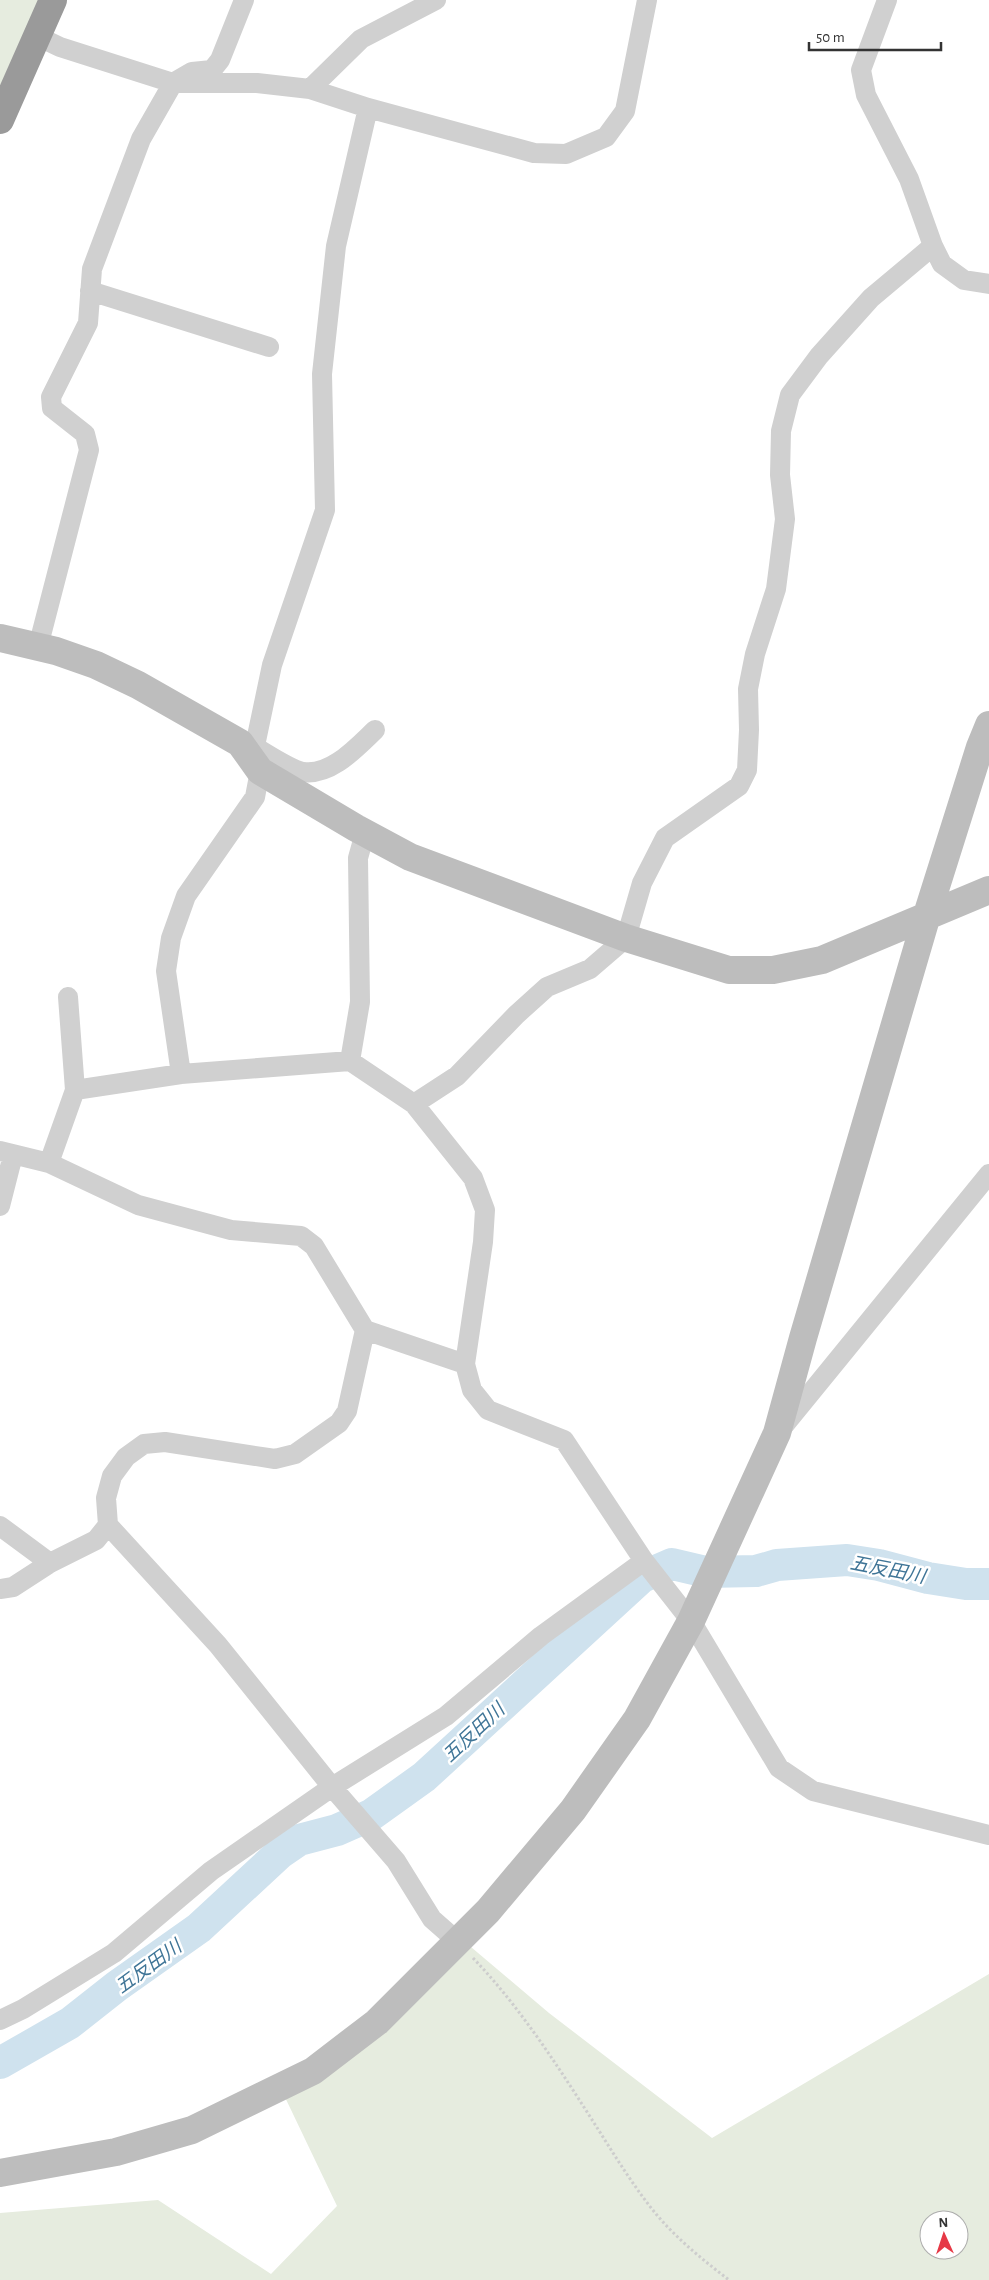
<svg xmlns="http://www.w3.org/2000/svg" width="989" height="2280" font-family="'Alegreya Sans','Noto Sans JP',sans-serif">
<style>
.green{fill:#e6ecdf;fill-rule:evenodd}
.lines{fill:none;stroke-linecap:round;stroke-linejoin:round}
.river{stroke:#cfe2ee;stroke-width:32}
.path{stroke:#cdcdcd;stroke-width:3;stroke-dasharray:2.5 2.5;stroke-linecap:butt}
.street{stroke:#d0d0d0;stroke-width:20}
.secondary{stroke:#bdbdbd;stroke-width:28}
.highway{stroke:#9a9a9a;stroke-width:28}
.labels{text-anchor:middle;stroke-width:5;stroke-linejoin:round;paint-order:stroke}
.water-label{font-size:19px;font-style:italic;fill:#3f7597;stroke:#fff}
</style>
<rect width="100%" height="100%" fill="#fff"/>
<path class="green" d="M0,0h39l-39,86z
M458,1936l91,77 163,125 277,-164v306h-989v-67l158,-13 113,74 66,-68 -55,-115zM929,2220h30v30h-30z"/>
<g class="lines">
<path class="river" d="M0,2063l70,-40 47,-37 82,-58 81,-75 19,-13 38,-10 34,-15 53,-38 218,-200 30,-13 34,8 50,-1 21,-6 70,-5 32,5 49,13 38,6h23"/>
<path class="path" d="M473,1958c48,50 86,110 123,168 19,30 38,61 60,88 21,25 47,46 73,66"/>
<path class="street" d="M887,0l-26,70 5,25 43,84 24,67 9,18 22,16 25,4
M37,36l23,11 113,36h84l53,6 58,19 166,45 32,1 40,-17 19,-26 22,-111
M310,89l51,-50 75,-39
M90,291l179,56
M38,647l51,-197 -4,-16 -33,-26 -1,-11 37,-74 4,-54 49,-130 32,-56 19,-11 20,-2 8,-10 24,-60
M255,747c12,7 36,23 48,25 28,4 53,-24 72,-42
M252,760l20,-95 53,-155 -3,-136 14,-128 32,-138
M68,997l7,93
M350,1061l10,-59 -2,-144 7,-25
M181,1074l-15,-103 5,-33 15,-42 69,-99 5,-26
M414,1104l43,-28 59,-61 31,-28 43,-18 36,-31 16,-55 23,-45 74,-52 8,-16 2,-40 -1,-41 7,-35 21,-65 9,-70 -5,-44 1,-44 9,-36 29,-39 52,-58 62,-52
M0,1151l49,12 26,-73 106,-16 169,-13 64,43 59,74 12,32 -2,32 -18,122 7,26 16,20 76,30 80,121 47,60 88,147 34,23 176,44
M49,1163l89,42 93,25 70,6 13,10 51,84 100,34
M0,1206l13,-51
M782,1428l207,-254
M108,1525l-2,-27 6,-22 14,-19 18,-13 21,-2 110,17 20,-5 44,-31 8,-12 18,-81
M0,1526l50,37
M0,1589l13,-2 37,-24 46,-23 12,-15 110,120 114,142 64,74 36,58 25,22
M0,2020l23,-11 91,-56 97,-82 121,-84 114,-71 95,-80 103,-75"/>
<path class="secondary" d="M0,638l56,13 40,14 42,20 102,58 20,28 96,57 54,29 216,81 103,32h44l49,-10 167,-70
M0,2173l116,-21 76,-22 121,-59 64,-49 111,-111 85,-101 64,-91 54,-98 86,-188 26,-95 124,-423 53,-168 9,-22"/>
<path class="highway" d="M0,120l53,-120"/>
</g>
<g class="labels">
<g class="water-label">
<text transform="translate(888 1569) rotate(11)" y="7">五反田川</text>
<text transform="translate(473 1732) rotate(-43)" y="7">五反田川</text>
<text transform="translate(148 1966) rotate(-36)" y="7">五反田川</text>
</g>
</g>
<g transform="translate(944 2235) rotate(357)"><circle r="24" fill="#ffffff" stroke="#adadad"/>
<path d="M0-4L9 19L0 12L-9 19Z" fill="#e63946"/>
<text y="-8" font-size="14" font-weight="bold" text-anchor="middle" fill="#333333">N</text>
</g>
<path d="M809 42v8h132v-8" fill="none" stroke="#333333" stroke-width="2.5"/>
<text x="816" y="42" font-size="15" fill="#333333" stroke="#ffffff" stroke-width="4" paint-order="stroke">50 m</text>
</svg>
